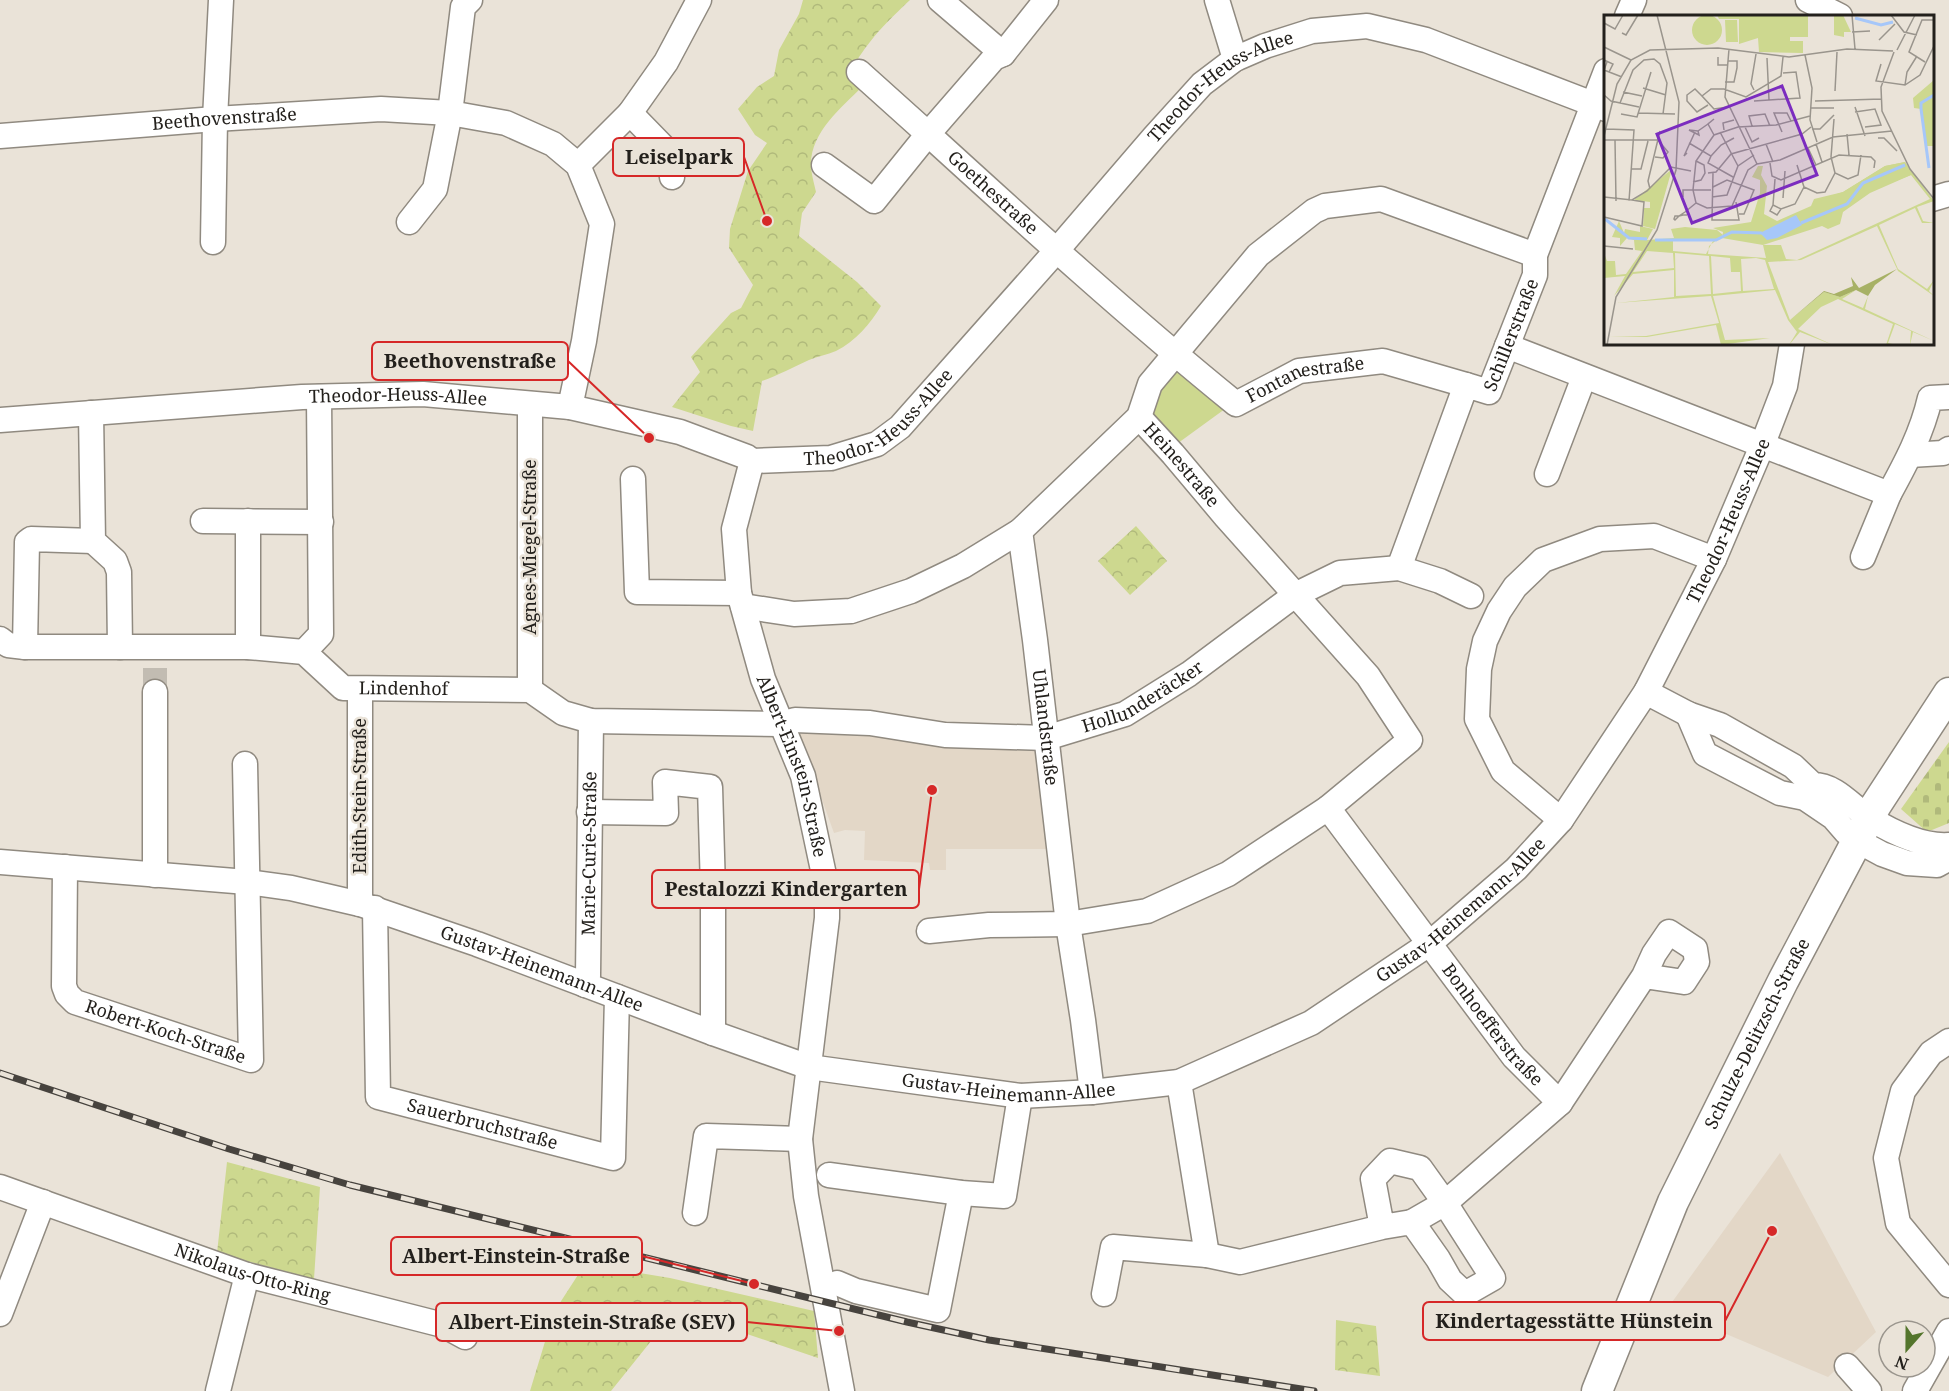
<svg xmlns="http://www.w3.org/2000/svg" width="1949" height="1391" font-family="'Noto Serif',serif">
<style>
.built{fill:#e3d7c7}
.grass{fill:#cdd88f}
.cemetery{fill:url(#cemetery-stones)}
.park{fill:url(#park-crowns)}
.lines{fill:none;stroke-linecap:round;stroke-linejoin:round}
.minor-tunnel{stroke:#c2bcb2;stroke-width:24;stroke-dasharray:24 12;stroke-linecap:butt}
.minor-casing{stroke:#908a80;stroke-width:27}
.major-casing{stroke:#908a80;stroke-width:33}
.minor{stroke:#fff;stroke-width:24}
.major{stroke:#fff;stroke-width:30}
.rail-casing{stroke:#47433e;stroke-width:7}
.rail{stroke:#eae3d8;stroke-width:4.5;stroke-dasharray:14;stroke-linecap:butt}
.labels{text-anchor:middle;stroke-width:5;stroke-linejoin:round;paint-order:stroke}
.street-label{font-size:18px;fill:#23201c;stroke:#eae3d8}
.inset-river{fill:none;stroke:#a6c7f9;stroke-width:3}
.inset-road{fill:none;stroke:#9a958d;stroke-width:1.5}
.view{fill:#7b2cbf;fill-opacity:0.15;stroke:#7b2cbf;stroke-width:3}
.inset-edge{fill:none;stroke:#23201c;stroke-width:3}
.leader{fill:none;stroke:#d62828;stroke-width:2}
.callout-dot{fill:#d62828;stroke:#eae3d8;stroke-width:2}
.callout{fill:#eae3d8;stroke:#d62828;stroke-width:2}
.callout-label{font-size:20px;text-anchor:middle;font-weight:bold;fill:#23201c}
</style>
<defs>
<pattern id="cemetery-stones" width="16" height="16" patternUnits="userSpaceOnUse" patternTransform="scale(1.5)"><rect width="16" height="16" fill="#cdd88f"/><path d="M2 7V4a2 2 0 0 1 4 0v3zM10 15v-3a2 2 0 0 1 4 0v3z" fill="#b0b97b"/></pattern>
<pattern id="park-crowns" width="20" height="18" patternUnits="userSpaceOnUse" patternTransform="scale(1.5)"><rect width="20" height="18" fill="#cdd88f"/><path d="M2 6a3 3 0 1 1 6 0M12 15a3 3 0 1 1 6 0" fill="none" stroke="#b0b97b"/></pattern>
</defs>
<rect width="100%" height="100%" fill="#eae3d8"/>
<path class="built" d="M797,730l246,20 6,99h-103v21h-16l-1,-7 -65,-3 1,-29 -20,-1 -11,3z
M1780,1153l96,179 -48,45 -161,-68z"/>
<path class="grass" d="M1177,366l52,40 -55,40 -17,-20 -8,-22z"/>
<path class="cemetery" d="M1949,742v81l-22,9 -26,-23z"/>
<path class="park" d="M803,0h107c-22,21 -37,35 -54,62l6,25c-20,20 -51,45 -51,77 0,9 3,19 5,28l-14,21 -3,23 58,46 24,24c-11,18 -25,35 -45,45 -9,4 -18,5 -27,9 -16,7 -30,15 -47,21l-9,50 -22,-5 -59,-19 28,-35 -9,-15 40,-44 10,-5 12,-23 -24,-37 1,-19 18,-58 19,-28 -12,-8 -17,-26 19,-22 17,-11 5,-26 20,-36z
M1136,526l31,35 -37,34 -32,-34z
M227,1162l93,25 -6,92 -97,-26z
M585,1264l85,14 144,33 4,47 -142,-48 -65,81h-81l24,-79z
M1336,1320l40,6 4,50 -45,-6z"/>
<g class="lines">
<path class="minor-tunnel" d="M155,692v-26"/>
<g class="minor-casing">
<g id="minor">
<path d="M940,0l63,54"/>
<path id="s1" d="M1046,0l-43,54 -9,4 -66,76c101,92 202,184 308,270l63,-33 84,-10 83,24"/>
<path d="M1217,0l18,59"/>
<path d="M1808,0l32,16"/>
<path d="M1627,16l7,-16"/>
<path d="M630,113l39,40 3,24"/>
<path id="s2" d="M0,136l215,-17 166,-10 69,4 56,10 47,21 25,21 24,59 -18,117 -14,66"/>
<path d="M578,165l52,-52 36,-51 33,-62"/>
<path d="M824,165l50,36 54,-67 -69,-62"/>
<path d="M1932,199l17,-5"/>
<path d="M409,222l26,-33 15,-76 13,-106 7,-7"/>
<path d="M213,242l2,-123 6,-119"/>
<path d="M1507,346l382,148c17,-31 33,-61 41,-96l19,-1"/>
<path d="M530,404v286"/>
<path d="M91,413l2,128 22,20 4,11 1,75"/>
<path id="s3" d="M1139,417l34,37 53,63 142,159 42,64 -82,68 186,249 46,46"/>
<path id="s4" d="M0,420l302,-23 121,-3 147,13 110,25 67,25 5,4 79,-3 46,-14 23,-17 157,-177 97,-113 48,-53 33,-25 30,-13 47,-15 55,-5 59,14 180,69"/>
<path d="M1910,455l33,-2 6,-4"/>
<path id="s5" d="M752,461l-18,68 5,64 24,86 40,97 24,113v29l-27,221 6,57 36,195"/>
<path d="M1547,474l37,-97"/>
<path d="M633,479l4,113 102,1"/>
<path d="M203,521l118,1"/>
<path id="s6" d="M1020,531l15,109 33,284 15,96 9,72"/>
<path d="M1863,557l26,-63"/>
<path id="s7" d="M1399,568l67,-183 23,7 46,-117v-20l71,-184"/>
<path d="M743,606l51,8 57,-3 60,-20 52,-25 57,-35 119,-114 11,-33 108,-129 56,-44 11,-5 56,-7 154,56"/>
<path id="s8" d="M0,639l8,6 17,2h223l56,5 39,36 187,2 33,23 28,8 189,3 15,-4 75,3 75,12 101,3 79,-24 64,-40 106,-79 45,-22 59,-5 41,13 31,15"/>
<path d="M25,647l2,-105 4,-3 62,2"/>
<path d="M248,647v-126"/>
<path d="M304,652l17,-18 -2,-237"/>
<path d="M1646,692l42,22 32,11 73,41 20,19c23,0 38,21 56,33 23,14 53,29 80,27"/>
<path d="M1688,714l17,40 75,39 25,5 28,19 13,15 12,9 24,13 25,9 30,2 12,-7"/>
<path d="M589,812l77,1 -1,-31 45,5 3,102v144"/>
<path d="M1561,820l-58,-49 -26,-52 2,-50 6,-28 14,-30 16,-24 28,-27 57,-21 54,-3 60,23"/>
<path id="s9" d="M0,862l247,20 44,6 69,16 117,40 236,89 96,34 211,29 72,-4 87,-10 132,-59 118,-79 87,-75 45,-49 85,-128 68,-133 48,-113 23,-60 7,-42"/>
<path id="s10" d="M65,867l-1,119 3,8 8,8 176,58 -6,-296"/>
<path d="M155,875v-183"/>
<path d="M360,904v-215"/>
<path id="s11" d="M375,908l3,189 235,61 4,-161"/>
<path d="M929,931l60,-6 79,-1 79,-13 81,-37 100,-66"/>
<path id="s12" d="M585,985l3,-9 3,-255"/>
<path d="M1949,1041l-18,12 -28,38 -17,67 12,65 51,62"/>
<path d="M829,1175l132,18 43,3 16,-100"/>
<path id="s13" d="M0,1187l247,88 196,50 22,12"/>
<path d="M695,1213l11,-77 94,3"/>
<path d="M1412,1222l33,-19 115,-100 84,-127 40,6 13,-20 -2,-13 -26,-17 -15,22 -10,22"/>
<path d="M1207,1255l33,7 142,-35 30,-5 26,37 12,21 15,14 28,-16 -48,-75 -25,-35 -30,-7 -17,18 9,48"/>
<path d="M837,1283l19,8 82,19 23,-117"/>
<path d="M1104,1294l9,-47 94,8 -28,-173"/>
<path d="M0,1314l43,-112"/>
<path d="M1847,1366l22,25"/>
<path d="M218,1391l29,-116"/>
<path d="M1915,1391l34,-60"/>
</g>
</g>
<g class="major-casing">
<g id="major">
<path id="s14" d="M1597,1391l76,-189 110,-221 93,-176 73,-112"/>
</g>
</g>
<use href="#minor" class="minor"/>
<use href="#major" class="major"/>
<g class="rail-casing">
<path id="rail" d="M0,1073l229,76 121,36 557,137 82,18 325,51"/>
</g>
<use href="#rail" class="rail"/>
</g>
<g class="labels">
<g class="street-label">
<text dy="6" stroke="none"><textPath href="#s4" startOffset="1389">Theodor-Heuss-Allee</textPath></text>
<text dy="6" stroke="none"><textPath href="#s2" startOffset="225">Beethovenstraße</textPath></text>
<text dy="6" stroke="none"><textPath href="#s1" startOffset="267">Goethestraße</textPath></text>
<text dy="6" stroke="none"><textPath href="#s7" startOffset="280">Schillerstraße</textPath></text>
<text dy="6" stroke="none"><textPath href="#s1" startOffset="664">Fontanestraße</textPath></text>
<text dy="6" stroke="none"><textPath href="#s4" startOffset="399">Theodor-Heuss-Allee</textPath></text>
<text dy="6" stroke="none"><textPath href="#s4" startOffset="903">Theodor-Heuss-Allee</textPath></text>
<text dy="6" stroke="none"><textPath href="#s3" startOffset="64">Heinestraße</textPath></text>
<text dy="6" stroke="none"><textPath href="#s9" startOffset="2025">Theodor-Heuss-Allee</textPath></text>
<text transform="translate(530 547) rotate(-90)" y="6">Agnes-Miegel-Straße</text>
<text dy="6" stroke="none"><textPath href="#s8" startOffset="420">Lindenhof</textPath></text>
<text dy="6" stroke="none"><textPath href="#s8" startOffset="1178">Hollunderäcker</textPath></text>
<text dy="6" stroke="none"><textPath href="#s6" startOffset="198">Uhlandstraße</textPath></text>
<text dy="6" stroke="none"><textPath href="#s5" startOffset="316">Albert-Einstein-Straße</textPath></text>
<text transform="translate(360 796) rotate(-90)" y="6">Edith-Stein-Straße</text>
<text dy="6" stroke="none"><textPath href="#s12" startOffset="132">Marie-Curie-Straße</textPath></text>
<text dy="6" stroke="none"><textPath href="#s9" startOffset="1546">Gustav-Heinemann-Allee</textPath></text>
<text dy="6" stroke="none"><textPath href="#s9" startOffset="556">Gustav-Heinemann-Allee</textPath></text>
<text dy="6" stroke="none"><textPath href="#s3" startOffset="801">Bonhoefferstraße</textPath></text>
<text dy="6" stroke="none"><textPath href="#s10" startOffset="234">Robert-Koch-Straße</textPath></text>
<text dy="6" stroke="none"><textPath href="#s14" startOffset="392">Schulze-Delitzsch-Straße</textPath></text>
<text dy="6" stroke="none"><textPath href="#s9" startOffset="1042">Gustav-Heinemann-Allee</textPath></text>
<text dy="6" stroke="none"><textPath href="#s11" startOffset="297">Sauerbruchstraße</textPath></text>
<text dy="6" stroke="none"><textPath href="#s13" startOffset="267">Nikolaus-Otto-Ring</textPath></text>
</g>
</g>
<g transform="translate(1604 15)">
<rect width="330" height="330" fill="#eae3d8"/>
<path d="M88 15a15 15 0 1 1 30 0a15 15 0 1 1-30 0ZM121,5h12l1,22h-12zM301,147l29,39 -17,6 6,14 11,2h-12l-7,-15 -36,17 19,44 29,20 7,-9 -5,11 5,5 -36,-25 -21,-45 -76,34 -33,2 22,58 34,-28 16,5 16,-7 -14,9 21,9 5,-12 -3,13 69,32 -21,-9 -3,13 1,-14 -16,-7 -7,19 9,2h-11l7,-21 -55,-25 -17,8 -23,22 35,16 -33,-13 -11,13 8,-13 -9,-12 -13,-30 -62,6 12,44 45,-2 -49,7 -5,-20 -69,12h-38l37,-1 73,-13 -8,-27 -95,7 58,-6v-27l-41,4 -19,22 11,-20 -21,2v-25l3,8h8l1,14 10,-1 16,-23 -7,-1 -1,-10 -7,-2 -7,8v-8l-8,-1 7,-16 5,12 1,-4 15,3v-6l13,3 -6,11 27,-2 -3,-9 14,-2 32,3 6,5 -14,11 -1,8 58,4 -3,-13h18l5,14 11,1 133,-61 -19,-24 -31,12 -58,12 21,-7 42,-26zM69,226h40l-7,13 -33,-3zM43,236l26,2 1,15 -41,4zM71,238l34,3 2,38 -35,2zM107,241l19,2 1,14h9l1,19 -28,3zM152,243l9,2 9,29 -31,2 -2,-32z" fill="#cdd88f" fill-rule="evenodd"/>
<path d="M293,254l-22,16 -7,11 -12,-6 -16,7 -16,-5 -34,28 34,-29 10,3 19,-8 -2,-9 8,11z" fill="#a7b165"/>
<path d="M68,154l-17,60 -12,-3 1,-18h6v-6l-16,-2z" fill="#cdd88f"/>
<path d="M113,0h91v22h-18v4h13v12l-44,-1 -1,-14 -19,6v-25h-20zM230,0h9l8,17h-7v5l-10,-2zM301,147l6,13 -41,18 -27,19 -3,12 -12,5 -6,-3 -59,19 -41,-7 1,-6 -10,-4 38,-6 9,-29v-13l-8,-3 6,-11h5l-2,9 6,11 -3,28 13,7 34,-15 3,-7 29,-7 42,-26z" fill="#cdd88f"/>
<path d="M330,65v66h-7l-6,-37 -7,-1 -1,-10z" fill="#cdd88f"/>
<path d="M192,200l6,10 -25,13 -10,2 -7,-7z" fill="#a6c7f9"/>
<path class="inset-river" d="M251,3l26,7 12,-3M325,153l-8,-59v-6l13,-8M1,204l24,19 18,1M197,208l46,-19 16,-21 42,-18M51,225h61l16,-8 30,1"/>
<path class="inset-road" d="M248,0l3,34M287,0l13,17 13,3M0,8l11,6 8,-14M248,17l18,-1M18,18l4,2 12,-20M275,25l16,-16M0,32l27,13M125,34l-4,48 32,67M293,35l18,-35M290,37l-13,35 1,24 28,58 24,30M201,40l7,33 -2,32 7,22M114,42v8h10M163,43l2,42M0,45l9,4 -4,8M3,47l-3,8 18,7M321,47l-16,-10 13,-32h12M277,49l-5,17 29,4 15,-10 14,-29M121,67h9l3,-14v-7h-9M301,70l2,-13 10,-16M39,73l23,7M150,75l-3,-6 5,-30M231,76l2,-39M19,77l19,4M0,80l7,6 28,6M98,81l-7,-7 -8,6v6l10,11 11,-7M150,86l46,-3 -4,-26 -13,1M211,86l67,-2M16,88l13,-33 11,-10 10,-1 6,5 7,19 -4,31M124,92l-14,2 -12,-13 9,-7h13l22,8 35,-21 2,-19M251,92l10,29M206,93h24M251,97l20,-3 6,16 -16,2M34,98l37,1M17,99l16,3 14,-45M206,101l-34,9 -38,2 -24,8 -18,26 -3,29 3,13 11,5 25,-2 16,-36 9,-6 23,-4 53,-23 59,-6M110,104l-6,5 6,11M230,104l-3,38 4,16 13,6 10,-4 3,-20M148,111l-3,-10 16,-2 5,12M141,112l7,15 7,-4M2,114l28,1 -5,71M208,114h8l14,-14M120,115l-1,-7 11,-3M94,116l-9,-1 10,5 -1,-4 10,-7M116,117l18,34M178,117l-8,-19h13l4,8M243,119l2,21M0,121l13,-52 14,-24 19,-10 68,-2 71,9 58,-8 46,2M274,123h6l13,13M0,125h54l10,12 -5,6 -8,-1M11,125l1,61M85,128l22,13 -3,7 25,14M162,129l7,18M212,129l6,18M204,133l8,17M83,138l-3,3 11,-24M107,141l10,-11 13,-7M166,148l2,13 9,4 58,-25 32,2 4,4 -1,7M27,154h10l7,-28M104,158l8,-1 15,-18 71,-20 9,-7M109,158l-1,47h27l-3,-18M171,164l-2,26 8,4 14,-5 9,-17 -7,-22M89,167l8,-2 4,-7 -1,-8 -8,-4M109,172l14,-7 27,10 -10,24h-5M200,172l13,6 8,-1 10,-19M46,174l-2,-8 12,-50M0,182l28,3 15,-9 24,-24 20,4M79,182v-7h28M108,182l15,-2 11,-29 16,-11M179,183l2,-27M169,190l-3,6 7,4 4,-6M83,200h-4l-4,1h-4l-1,3 1,1 4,-4 6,-4 11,-9M0,202l38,9 2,-24 -12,-2M0,231l29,3M3,330l9,-48 41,-67 19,-60 3,-68 -22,-87"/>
<path class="view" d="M178,71l35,89 -125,48 -35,-89z"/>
<rect width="330" height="330" class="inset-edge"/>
</g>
<path class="leader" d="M767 221L744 157M649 438L568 361M932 790L919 889M754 1284L642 1256M1772 1231L1725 1321M839 1331L747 1322"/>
<g class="callout-dot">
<circle cx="767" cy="221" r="6"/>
<circle cx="649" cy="438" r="6"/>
<circle cx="932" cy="790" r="6"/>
<circle cx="754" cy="1284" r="6"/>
<circle cx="1772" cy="1231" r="6"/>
<circle cx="839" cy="1331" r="6"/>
</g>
<g class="callout">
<rect x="613" y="138" width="131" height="38" rx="6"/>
<rect x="372" y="342" width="196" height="38" rx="6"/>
<rect x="652" y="870" width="267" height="38" rx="6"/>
<rect x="391" y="1237" width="251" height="38" rx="6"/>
<rect x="1423" y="1302" width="302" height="38" rx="6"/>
<rect x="436" y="1303" width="311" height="38" rx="6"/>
</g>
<g class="callout-label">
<text x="679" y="164">Leiselpark</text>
<text x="470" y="368">Beethovenstraße</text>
<text x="786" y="896">Pestalozzi Kindergarten</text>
<text x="516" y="1263">Albert-Einstein-Straße</text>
<text x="1574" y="1328">Kindertagesstätte Hünstein</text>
<text x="592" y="1329">Albert-Einstein-Straße (SEV)</text>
</g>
<g transform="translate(1907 1349) rotate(201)"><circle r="28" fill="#eae3d8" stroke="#9a958d" stroke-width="1.5"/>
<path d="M0-4.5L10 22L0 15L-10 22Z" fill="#54752c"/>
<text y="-9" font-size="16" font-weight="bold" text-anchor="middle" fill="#23201c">N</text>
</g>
</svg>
